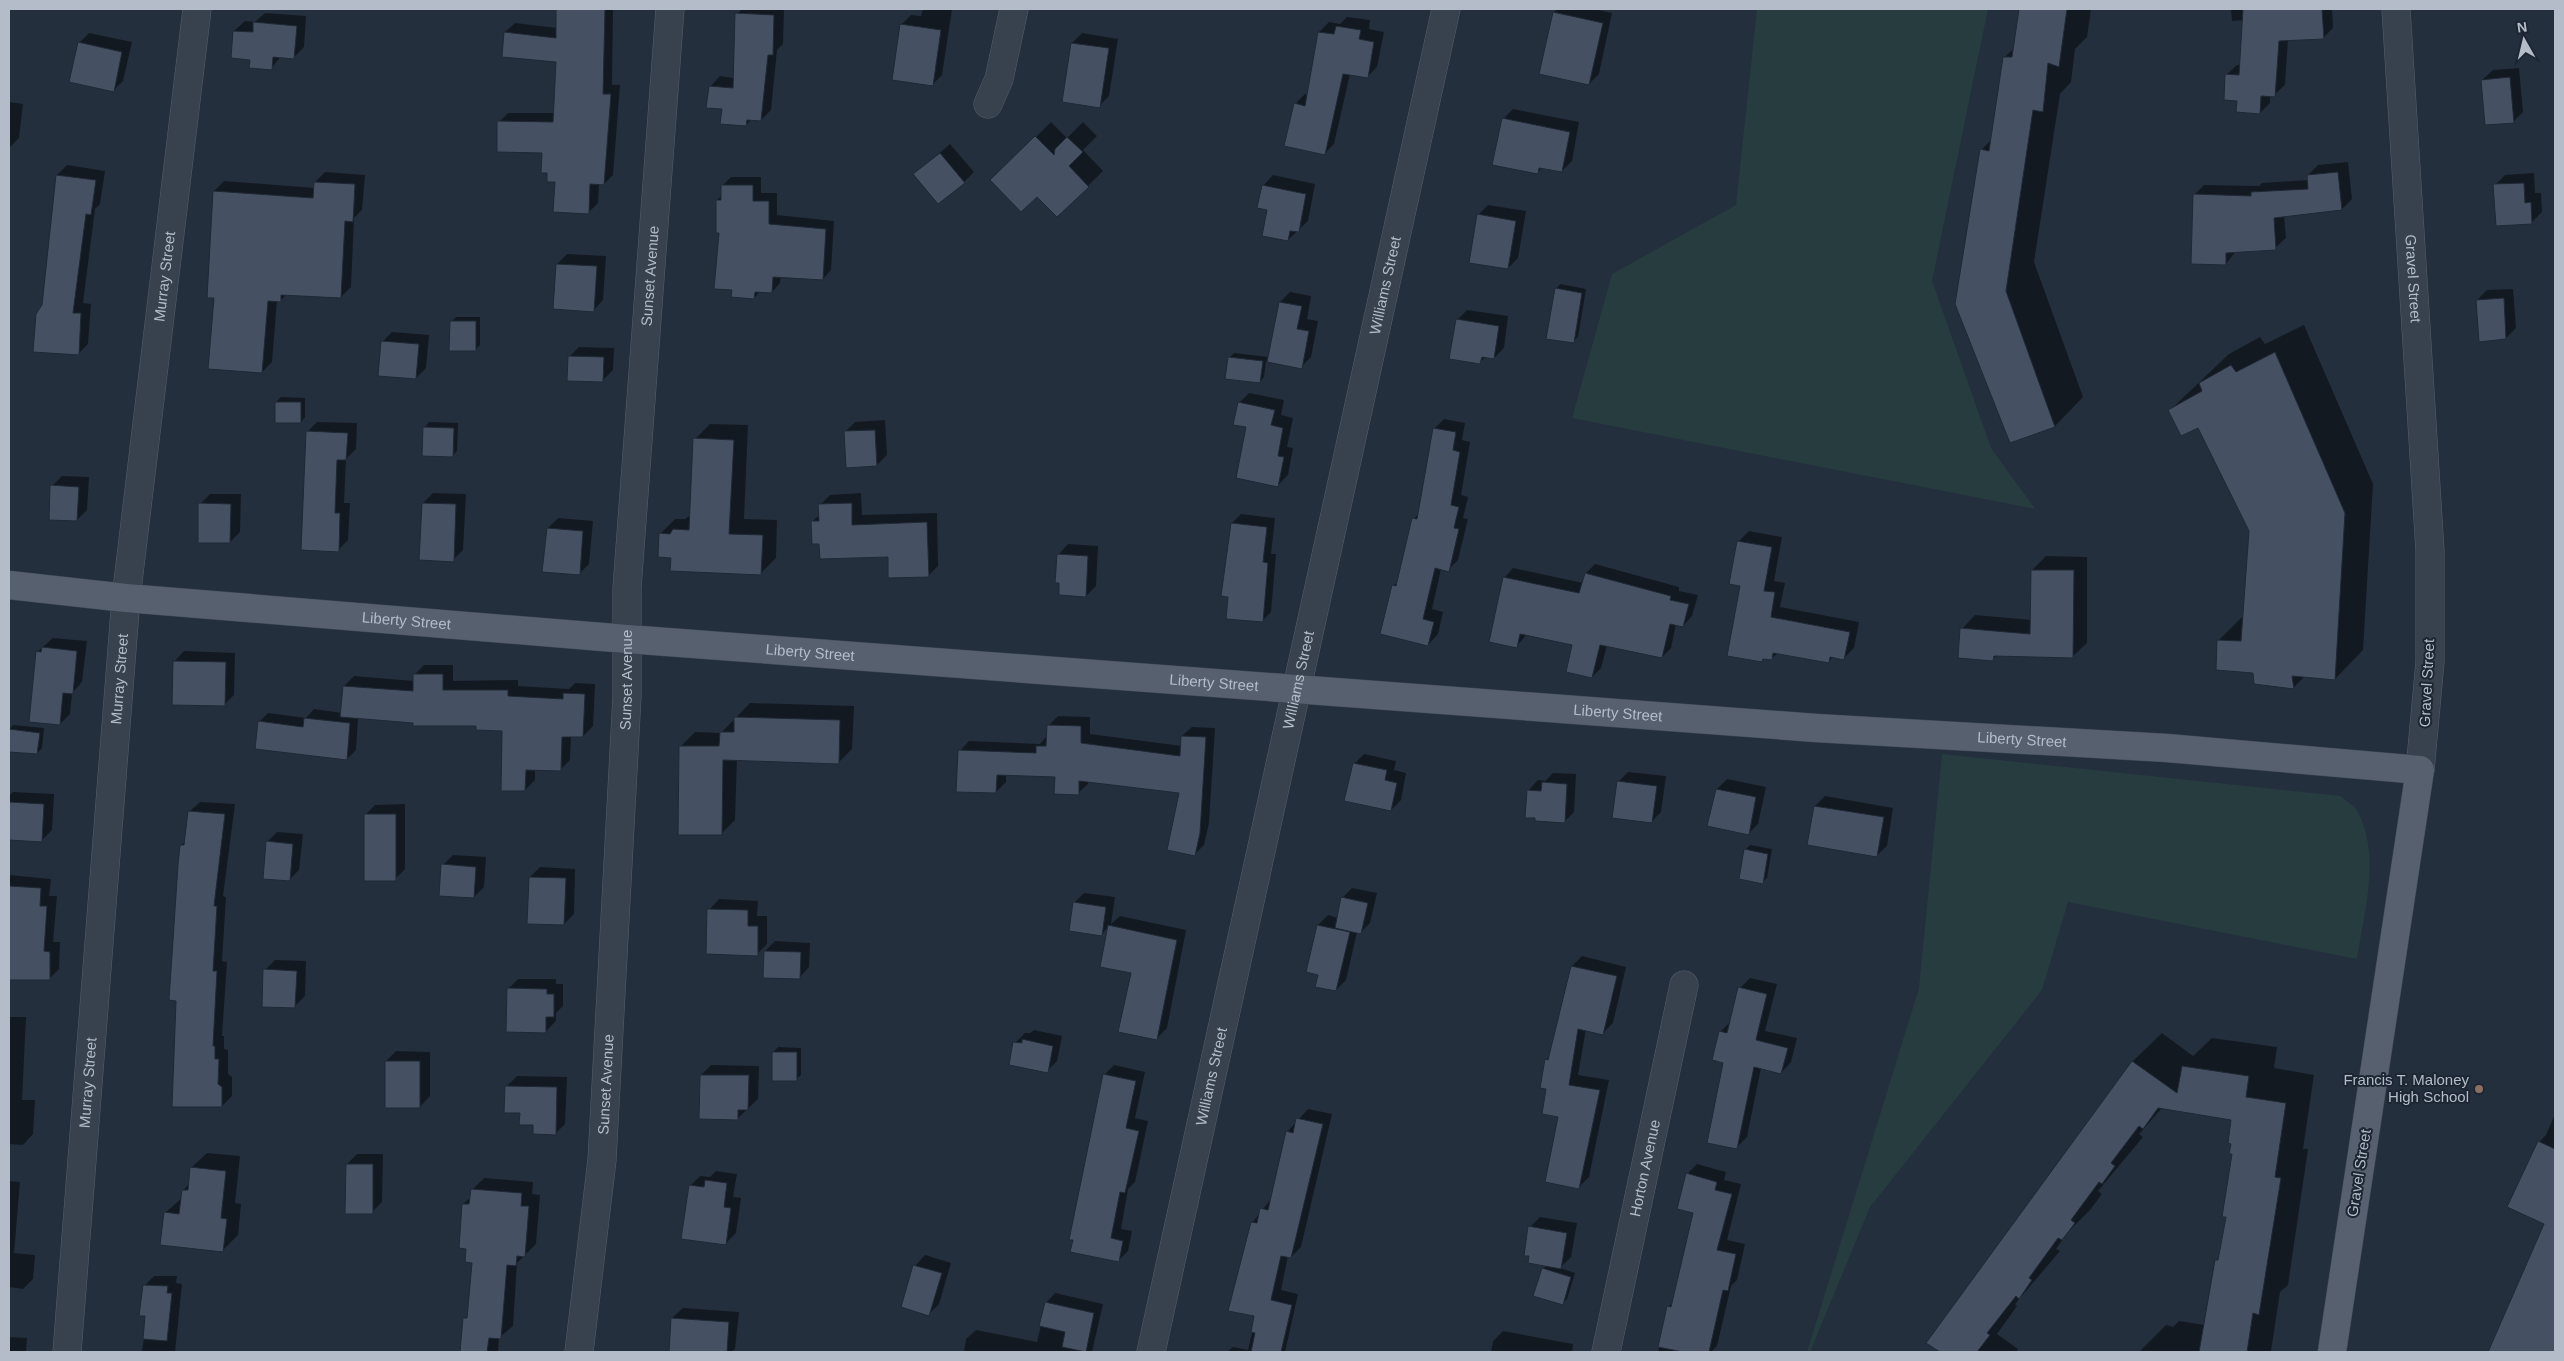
<svg xmlns="http://www.w3.org/2000/svg" width="2564" height="1361" font-family="Arial,sans-serif">
<style>
.green{fill:#263c3f}
.shadow{fill:#0007}
.building{fill:#455162;stroke:#1f2835}
.lines{fill:none;stroke-linecap:round;stroke-linejoin:round}
.minor-casing{stroke:#565f6c;stroke-width:29}
.major-casing{stroke:#414a57;stroke-width:29}
.minor{stroke:#38414e;stroke-width:28}
.major{stroke:#56606e;stroke-width:28}
.education-dot{fill:#8d6e63;stroke:#1d2633;stroke-width:2}
.labels{text-anchor:middle;stroke-width:4;stroke-linejoin:round;paint-order:stroke}
.street-label{font-size:15px;fill:#b4bcc9;stroke:#1d2633}
.poi-label{font-size:15px;fill:#b4bcc9;stroke:#1d2633;text-anchor:end}
</style>
<rect width="100%" height="100%" fill="#242f3e"/>
<path class="green" d="M1757,9h231l-56,272 59,167 44,61 -463,-91 40,-144 124,-69z
M1942,754l399,42c5,5 14,10 17,16 23,45 6,100 -1,147l-289,-57 -26,88 -172,217 -60,145h-3l112,-364z"/>
<path class="shadow" d="M557,9h56l-1,76h8l-7,90 -9,9h-5l-1,19 -10,10 -40,-41 -4,-21 -45,-29 9,-9h46l3,-52 -52,-29 10,-9 42,5z
M742,9h42l-1,35 -6,6 -6,60 -10,10 -9,-1 -6,6 -23,-17 -13,-21 10,-11 14,2 3,-64z
M923,9h29l-10,66 -10,10 -31,-60 10,-10 10,1z
M1558,9h36l18,4 -13,61 -10,10 -35,-72z
M2020,9h71l-4,28 -12,12 -4,33 -11,12 -26,168 49,135 -28,29 -44,15 -30,-291 11,-11 12,-81 10,-10z
M2231,9h101l1,19 -10,10 -35,1 -3,46 -11,10h-4v8l-10,10 -22,-13 -12,-25 11,-10h4l3,-45 -12,1z
M265,13l41,3 -2,31 -10,10 -13,-1 -10,13 -20,-10 -17,-28 11,-10 10,1z
M1347,17l23,3 -1,9 15,3 -7,35 -10,10 -17,-3 -16,70 -10,10 -29,-50 10,-10 3,1 11,-63 10,-10 11,2z
M89,33l43,9 -9,39 -10,10 -34,-48z
M1082,33l36,6 -9,57 -10,10 -27,-63z
M2519,68l4,44 -10,10 -31,-42 11,-10z
M9,102l14,2 -4,34 -9,9 -1,9z
M1513,109l66,13 -7,39 -10,10 -19,-4 -6,6 -34,-54z
M1051,122l16,16 16,-16 14,14 -14,14 20,21 -46,45 -20,-21 -45,-14z
M950,144l24,28 -10,10 -49,-8z
M2348,162l4,37 -10,10 -58,6 2,23 -11,10 -39,3 -10,13 -32,-69 10,-10 55,1 3,-3 47,-3 -1,-5 10,-10z
M67,165l38,6 -5,33 -5,5 -12,94 8,1 -3,40 -10,10 -35,-49 14,-130z
M325,172l40,3 -3,35 -8,8 -3,69 -10,10 -54,-3 -6,6h-4l-5,62 -10,10 -47,-75 -1,-106 10,-10 91,7v-6z
M2534,173l1,20h6l1,19 -10,10 -37,-37 10,-10z
M1273,175l42,9 -7,37 -20,19 -19,-31 -6,-23z
M731,177h30v16h16v22l57,6 -3,49 -8,9 -42,-3 -1,7 -8,9 -11,-1 -7,7 -21,-9 -13,-57 -3,-32 5,-5v-9z
M1488,205l38,6 -8,47 -10,10 -30,-53z
M567,254l39,2 -3,44 -10,11 -39,-3 3,-44z
M1560,284l26,5 -8,48 -5,4 -17,-52z
M2513,289l3,39 -10,10 -29,-38 10,-10z
M1290,292l21,4 -4,23 11,2 -7,36 -10,10 -35,-6 -2,16 -5,5 -30,-24 5,-5 35,4 11,-55z
M1467,310l41,6 -4,32 -10,10 -8,-1 -6,5 -23,-42z
M456,317h24v28l-5,5 -24,-28z
M2304,325l69,159 -10,166 -28,29 -30,-3 -12,12 -39,-16 -36,-31 26,-26 6,-85 -51,-104 -29,-16 59,-56 31,-17 5,7z
M392,332l37,3 -3,33 -10,10 -34,-36z
M579,347l35,1 -1,22 -10,10 -34,-23z
M1249,393l35,7 -3,15 12,3 -6,29 6,1 -5,27 -10,10 -39,-82z
M281,397l24,1v19l-4,5 -25,-20z
M1444,419l21,4 -3,17 8,2 -9,53 7,2 -5,21 5,1 -10,41 -10,10 -7,-1 -9,40 11,3 -5,22 -10,11 -35,-59 6,-5 15,-62 5,-6 15,-84z
M885,420l2,35 -10,10 -32,-33 10,-10z
M317,422l40,1 -1,26 -10,10 -2,44h6l-2,37 -10,10 -31,-118z
M429,422l29,1 -1,28 -5,5 -27,-29z
M710,424l38,1 -4,94 33,1 -1,38 -15,15 -101,-39 15,-15h10l6,-4 4,-76z
M9,462h1l-1,24z
M62,476l27,1 -2,33 -10,10 -25,-34z
M433,493l33,1 -3,56 -10,10 -30,-57z
M861,493l1,22 75,-2 1,53 -10,10 -116,-54 8,-8v-9l10,-10z
M210,494h31l-1,38 -10,10 -30,-38z
M1241,514l34,4 -4,36h5l-5,58 -9,9 -30,-98z
M558,518l35,3 -4,43 -10,10 -31,-46z
M1749,531l33,6 -8,44 11,2 -5,24 79,15 -5,26 -10,10 -10,-2 -6,6 -50,-9 -7,6 -6,-1 -3,3 -20,-76 -3,-44z
M1068,544l30,2 -2,40 -10,10 -28,-41z
M2046,556l41,1v86l-14,13 -76,-1 -4,4 -31,-30 13,-14 57,5v-50z
M1595,564l84,23v4l19,4 -6,21 -9,10 -7,-2 -5,24 -9,9 -55,-12 -6,23 -9,9 -18,-33 -47,-10 -10,12 -13,-68 9,-10 70,15 3,-10z
M53,638l34,3 -5,41 -10,11 -2,21 -10,10 -23,-72z
M184,651l51,2 -1,42 -10,10 -50,-43z
M424,665h29v16l65,-1v6l51,3 6,-6 20,1 -2,42 -10,10h-12l-1,24 -10,10 -25,-1v11l-10,10 -22,-61 -26,-4 -119,-7 -2,32 -9,9 -88,-37 9,-9 38,5 8,-9 28,4 2,-27 10,-10 60,5v-6z
M750,703l104,3 -2,43 -14,14 -101,-4 -2,61 -14,14 -40,-88 14,-14 26,1z
M1058,716l32,1v17l92,12v-10l10,-9 23,1 -6,95 -5,22 -10,10 -13,-63 -93,-11v3l-10,9 -22,-17 -50,-2v8l-10,10 -36,-41 9,-10 71,3 7,-8 1,-10z
M13,725l31,3 -2,20 -5,5 -28,-3v-20z
M1364,754l32,7 -2,9 12,3 -5,27 -10,10 -37,-46z
M1628,772l38,4 -5,36 -10,10 -33,-40z
M1553,773l23,1 -2,38 -10,10 -36,-31 10,-11 7,1z
M1727,779l39,8 -8,37 -10,10 -31,-45z
M13,792l41,2 -2,36 -10,10 -33,-1v-43z
M1825,796l68,12 -6,38 -11,10 -61,-50z
M200,802l35,2 -12,92 3,1 -4,64 5,1 -5,74h2v13l4,1v24l4,3v19l-10,10h-49l8,-261 5,-4 3,-29z
M405,804v65l-10,10 -30,-64 10,-10z
M277,832l26,2 -4,36 -10,10 -22,-38z
M1750,845l22,4 -5,29 -5,4 -17,-32z
M453,855l33,2 -2,30 -10,10 -31,-32z
M540,867l35,2 -1,45 -10,10 -34,-47z
M9,875l42,4 -2,17h8l-4,46h7l-1,27 -10,10 -40,-1z
M1352,888l25,5 -7,30 -10,10 -3,-1 -11,48 -10,10 -17,-16 -1,-49 10,-10 10,3 4,-20z
M1084,893l31,4 -4,27 9,-8 66,14 -19,98 -10,10 -25,-66 -23,-46 -8,9 -27,-32z
M719,899l39,2 -1,15h10v28l-10,10 -48,-44z
M775,941l35,2 -1,24 -10,11 -34,-27z
M1582,956l44,11 -13,56 -10,10 -17,-4 -8,46 31,5 -20,97 -10,10 -19,-71 -13,-28 -1,-28 5,-5 21,-89z
M275,960l31,1 -1,35 -10,10 -30,-36z
M1750,978l27,6 -12,47 32,7 -6,24 -10,11 -20,-5 -14,69 -10,10 -17,-115 10,-10 10,-34z
M518,979h38v5h7v22l-7,7v8l-10,10 -38,-42z
M9,1017h17l-4,83h13l-2,34 -10,11 -14,-1z
M1034,1030l28,6 -5,25 -10,10 -32,-28 10,-10h5z
M2162,1033l31,23 19,-18 65,9 -3,21 40,7 -11,74h5l-20,136 -8,7 -9,59 -132,1 27,-27 7,2 6,-6 26,4 11,-64 4,-5 7,-40 6,-63v-35l-71,-10 -23,26 4,3 -45,54 4,3 -12,16 -22,22 -12,17 4,2 -45,53 2,2 -20,28 21,15 -2,3h-74l-14,-10 205,-281z
M778,1047l23,1v27l-5,4 -23,-27z
M396,1051l34,1v44l-10,11 -34,-46z
M711,1065l48,1 -1,33 -20,19 -37,-43z
M1114,1065l31,7 -10,46 13,3 -13,61 -7,7 -7,40 11,2 -4,20 -10,10 -46,-10 32,-176z
M517,1076l50,1 -2,47 -10,10 -21,-10 -13,-12 -14,-26z
M1308,1109l24,5 -31,133 -10,10 -3,-1 -7,34 17,4 -13,58h-58l6,-5 15,3 8,-34 -26,-6 7,-33 2,-3 13,-51 19,-24 16,-67z
M2555,1114v238h-65l56,-129 -7,-81 7,-7z
M207,1153l33,3 -5,47 6,1 -3,31 -15,15 -58,-37 17,-15 1,-8 6,-6 2,-16z
M357,1154h26l-1,48 -10,10 -25,-48z
M1697,1164l29,8 -2,8 17,4 -14,56 18,4 -8,36 -6,6 -14,60 -6,6h-53l10,-45 5,-5 21,-90 -7,-38z
M716,1171l21,3 -4,23 8,1 -5,35 -10,10 -36,-57 10,-10 10,1z
M484,1178l49,4 -1,12 8,1 -4,49 -19,19 -4,63 -14,12 -1,14h-37l3,-33 5,-4 4,-53 -6,-14 -4,-44 8,-7 1,-7z
M9,1181l11,1 -6,71 21,2 -2,24 -10,10 -14,-2z
M1540,1217l37,6 -6,34 -11,11 15,5 -8,26 -4,4 -20,-34 4,-4 -17,-38z
M925,1255l26,8 -12,41 -10,10 -14,-48z
M154,1276h23l-1,7 6,1 -7,68h4h-37l5,-37 -3,-29z
M1055,1293l48,11 -11,48h-128l2,-13 10,-9 61,12 9,-39z
M683,1308l56,4 -4,37 -3,3h-63l3,-34z
M1503,1331l70,13 -1,8h-81l2,-11z
M9,1337l18,1 -1,14h-17z"/>
<path class="building" d="M556,9h49l-2,85h8l-7,91 -14,-1 -1,30 -36,-2 2,-30h-8v-9h-6l1,-20 -45,-1v-31l56,1 3,-60 -54,-5 2,-25 52,6z
M2019,9h48l-8,58 -11,-4 -5,49 -10,-2 -27,181 49,136 -45,16 -55,-139 25,-155 9,2 14,-94h9z
M2243,9h79l2,30 -45,2 -4,56 -14,-1 -1,18 -24,-2 1,-11 -13,-1 1,-26 14,1z
M1553,12l50,11 -14,62 -50,-11z
M735,13l39,2 -1,40h-5l-7,66 -14,-1 -1,6 -26,-2 2,-15 -16,-1 3,-22 24,2z
M253,22l44,4 -3,33 -21,-2 -1,13 -23,-2 1,-8 -19,-2 2,-27 20,1z
M900,24l41,6 -8,56 -41,-6z
M1336,26l25,4 -2,9 15,3 -6,36 -25,-4 -18,81 -41,-9 10,-43 11,3 13,-74 16,2z
M78,42l44,10 -8,40 -45,-10z
M1071,43l38,5 -9,60 -38,-6z
M2510,77l4,46 -29,2 -4,-45z
M1502,118l68,14 -8,40 -23,-4 -1,6 -46,-9z
M1035,136l19,19 1,-6 12,-12 16,15 -14,14 20,21 -32,30 -20,-20 -16,15 -31,-32z
M940,153l25,30 -27,21 -25,-30z
M2338,172l4,38 -68,8 2,32 -50,3v12l-35,-1 2,-70 58,2v-4l57,-3 -1,-14z
M56,175l40,5 -5,35 -5,-1 -13,99h8l-2,42 -46,-3 3,-38 6,-9z
M314,182l41,2 -2,38 -8,-1 -4,77 -60,-3v7l-13,-1 -6,72 -54,-4 6,-71h-7l6,-107 100,7z
M2524,183l1,20 6,-1 1,22 -36,2 -3,-42z
M721,185h32v16h16v23l57,5 -3,51 -50,-3 -1,16 -17,-1 -1,7 -23,-2 1,-7 -18,-1 5,-56h-3v-33h5z
M1262,185l44,9 -7,38 -9,-1 -2,10 -26,-5 5,-26 -10,-2z
M1477,214l39,7 -8,48 -39,-6z
M556,264l41,2 -3,46 -41,-3z
M1555,288l27,5 -8,50 -28,-4z
M2504,298l2,41 -27,3 -3,-42z
M1279,302l23,4 -5,23 12,2 -7,38 -35,-7z
M1456,319l43,7 -5,33 -12,-2 -2,7 -31,-5z
M450,321h26v30h-27z
M381,341l38,3 -3,35 -38,-3z
M2275,352l70,161 -10,167 -43,-4 2,13 -40,-5 -1,-11 -37,-3 1,-30 24,1 8,-110 -51,-103 -17,8 -13,-26 34,-19 -3,-8 32,-18 5,7z
M568,356l36,1 -1,25 -36,-1z
M1228,357l35,4 -3,22 -35,-4z
M275,402h26v21h-26z
M1238,402l37,8 -4,15 12,3 -5,28 6,1 -6,30 -42,-9 10,-51 -13,-2z
M423,427l31,1 -1,29 -31,-1z
M1433,428l23,4 -3,18 7,2 -9,53 8,2 -5,21 5,1 -10,43 -14,-4 -12,51 11,3 -6,24 -48,-12 12,-49 4,1 16,-68 5,1z
M875,430l2,36 -31,2 -2,-37z
M306,431l42,2 -2,27h-9l-2,53h5l-1,39 -38,-2z
M693,438l41,2 -5,94 34,1 -2,40 -91,-4 1,-13 -13,-1 1,-24 11,1 3,-5 16,1z
M50,485l29,2 -2,34 -28,-1z
M198,503l33,1 -1,39h-32z
M422,503l34,1 -2,58 -35,-2z
M852,503v22l75,-3 2,55 -41,1v-21l-68,2 -1,-15h-7l-1,-23h8l-1,-17z
M1231,523l36,4 -4,35 5,1 -5,59 -37,-3 2,-22 -7,-1z
M547,528l36,3 -3,44 -38,-3z
M1737,541l35,6 -8,44 11,1 -4,25 79,15 -6,28 -14,-3 -1,6 -56,-10 -1,7 -9,-1 -1,3 -35,-6 13,-70 -11,-2z
M1057,554l31,2 -2,41 -27,-2v-12h-4z
M2031,570h43l-1,88 -79,-2 -1,5 -35,-3 2,-30 70,6z
M1585,573l86,23 -1,4 19,4 -6,23 -13,-3 -8,34 -62,-13 -8,33 -26,-6 6,-27 -52,-11 -3,14 -28,-6 14,-65 76,16z
M42,647l35,4 -4,43 -10,-1 -3,32 -31,-3 7,-71 5,1z
M173,661l53,1 -1,44 -53,-1z
M413,674h30v16h65v6l55,3v-6l22,1 -2,43h-21l-1,34 -35,-1 -1,21h-24l1,-60 -26,-1v-4h-63v-3l-73,-6 3,-31 70,5z
M734,717l106,3 -1,44 -116,-4 -1,75h-44l1,-89h40l1,-14h14z
M304,718l46,5 -3,37 -92,-11 3,-28 45,6z
M1047,725l34,1v17l99,13 1,-20 25,1 -6,96 -5,23 -28,-6 12,-57 -100,-12v14l-25,-1 1,-17 -58,-2 -1,18 -40,-1 2,-42 78,3v-7h10z
M9,729l31,4 -3,21 -28,-2z
M1353,763l34,7 -2,10 12,3 -6,28 -47,-10z
M1617,781l40,5 -5,37 -40,-5z
M1542,782l25,2 -2,39 -30,-2v-3h-10l2,-28 14,1z
M1716,789l40,8 -7,38 -42,-9z
M9,802l35,2 -2,38 -33,-2z
M1814,806l70,11 -7,40 -70,-12z
M188,811l37,3 -11,92h3l-4,65h4l-4,75h2v13h4l-1,25 4,3v20h-50l4,-106 -7,-1 9,-135 2,-20h4z
M364,814h32v67h-32z
M266,841l27,3 -3,37 -27,-2z
M1744,849l24,5 -5,30 -24,-5z
M441,864l35,3 -2,31 -35,-2z
M529,877l37,1 -2,47 -37,-1z
M9,886l32,2 -1,18h7l-3,45 6,1v28h-41z
M1341,897l27,6 -7,31 -26,-6z
M1073,902l33,5 -4,29 -33,-5z
M707,909l41,1v16h10v30l-52,-2z
M1108,925l69,15 -20,100 -39,-8 13,-59 -31,-6z
M1317,925l33,7 -14,59 -21,-4 3,-12 -12,-3z
M764,951l37,1 -1,27 -37,-1z
M1571,966l46,10 -14,59 -25,-6 -9,56 31,5 -21,99 -34,-7 13,-65 -16,-3 4,-25 -6,-1 5,-29 3,1z
M263,969l34,2 -2,37 -33,-1z
M1738,987l29,7 -11,46 32,8 -7,26 -27,-7 -17,82 -30,-6 16,-80 -11,-3 7,-29 8,2z
M507,988l40,1v5h7v23h-8v16l-40,-1z
M1022,1039l31,7 -5,27 -39,-8 4,-23 9,1z
M772,1052h25v29h-25z
M385,1061h35v47h-35z
M2132,1061l45,32 5,-27 67,10 -3,21 40,6 -11,74 6,1 -22,137 -6,-2 -6,39h-48l16,-92h3l8,-43h-4l10,-63h-3l2,-10 -3,-1 3,-23 -73,-12 -15,21 -4,-3 -28,37 4,3 -13,18 -3,-2 -28,38 4,3 -13,17 -4,-2 -29,40 3,2 -13,19 -3,-3 -29,37 3,2 -13,17h-37l-14,-9z
M1103,1074l33,7 -10,47 13,3 -14,62 -5,-1 -9,46 12,3 -4,21 -49,-10 3,-12h-4z
M700,1075h49l-1,35h-10v10l-39,-1z
M505,1086l52,1 -1,48 -23,-1v-9h-14l1,-12h-16z
M1296,1118l27,6 -32,134 -10,-2 -10,44 21,5 -11,47h-30l4,-19 -4,-1 3,-16 -26,-5 23,-89 6,1 3,-15 8,2 18,-79 7,2z
M2538,1141l17,8v203h-67l56,-128 -37,-17z
M346,1164h27v50h-28z
M190,1167l36,4 -5,47 6,1 -4,33 -63,-7 4,-33 15,2 3,-24h6z
M1686,1173l31,9 -2,8 17,4 -15,56 19,4 -8,37 -5,-1 -14,62h-26l-25,-5 9,-41 4,1 22,-94 -16,-4z
M705,1180l22,3 -3,24 7,1 -5,37 -45,-6 8,-54 15,2z
M471,1189l51,4 -1,13h8l-4,51 -8,-1 -1,10 -9,-1 -6,74 -12,-1 -2,14h-27l3,-34h4l5,-55 -7,-1 1,-13 -7,-1 3,-44h7z
M1528,1226l39,7 -6,36 -33,-6 1,-7h-5z
M913,1265l29,8 -13,43 -28,-9z
M1542,1268l29,9 -8,28 -30,-9z
M143,1285l25,1 -1,7h5l-5,48 -24,-2 2,-23h-6z
M1045,1302l49,11 -8,39 -24,-5 3,-15 -26,-6z
M671,1318l58,4 -2,30h-58z"/>
<g class="lines">
<g class="minor-casing">
<g id="minor">
<path id="s1" d="M2396,9l34,542v111l-10,108"/>
<path d="M988,104l11,-25 15,-70"/>
<path id="s2" d="M67,1352l59,-754 71,-589"/>
<path id="s3" d="M579,1352l23,-192 25,-464v-108l43,-579"/>
<path id="s4" d="M1151,1352l295,-1343"/>
<path id="s5" d="M1606,1352l78,-367"/>
</g>
</g>
<g class="major-casing">
<g id="major">
<path id="s6" d="M9,585l117,13 501,41 1189,89 351,20 253,22 -88,582"/>
</g>
</g>
<use href="#minor" class="minor"/>
<use href="#major" class="major"/>
</g>
<circle class="education-dot" cx="2479" cy="1089" r="5"/>
<g class="labels">
<g class="street-label">
<text dy="5" stroke="none"><textPath href="#s2" startOffset="1080">Murray Street</textPath></text>
<text dy="5" stroke="none"><textPath href="#s3" startOffset="1079">Sunset Avenue</textPath></text>
<text dy="5" stroke="none"><textPath href="#s1" startOffset="270">Gravel Street</textPath></text>
<text dy="5" stroke="none"><textPath href="#s4" startOffset="1092">Williams Street</textPath></text>
<text dy="5" stroke="none"><textPath href="#s6" startOffset="399">Liberty Street</textPath></text>
<text dy="5" stroke="none"><textPath href="#s6" startOffset="804">Liberty Street</textPath></text>
<text dy="5" stroke="none"><textPath href="#s2" startOffset="675">Murray Street</textPath></text>
<text dy="5" stroke="none"><textPath href="#s3" startOffset="674">Sunset Avenue</textPath></text>
<text dy="5" stroke="none"><textPath href="#s4" startOffset="688">Williams Street</textPath></text>
<text dy="5" stroke="none"><textPath href="#s6" startOffset="1209">Liberty Street</textPath></text>
<text transform="translate(2427 683) rotate(-87)" y="5">Gravel Street</text>
<text dy="5" stroke="none"><textPath href="#s6" startOffset="1614">Liberty Street</textPath></text>
<text dy="5" stroke="none"><textPath href="#s6" startOffset="2019">Liberty Street</textPath></text>
<text dy="5" stroke="none"><textPath href="#s4" startOffset="282">Williams Street</textPath></text>
<text dy="5" stroke="none"><textPath href="#s2" startOffset="270">Murray Street</textPath></text>
<text dy="5" stroke="none"><textPath href="#s3" startOffset="269">Sunset Avenue</textPath></text>
<text dy="5" stroke="none"><textPath href="#s5" startOffset="188">Horton Avenue</textPath></text>
<text transform="translate(2359 1173) rotate(-81)" y="5">Gravel Street</text>
</g>
<g class="poi-label">
<text x="2469" y="1085">Francis T. Maloney<tspan x="2469" dy="17">High School</tspan></text>
</g>
</g>
<rect width="2564" height="1361" fill="none" stroke="#b4bcc9" stroke-width="20"/>
<g transform="translate(2524 40) rotate(352)" stroke="#1d2633" stroke-width="4" paint-order="stroke">
<path d="M0-4L9 19L0 12L-9 19Z" fill="#b4bcc9"/>
<text y="-8" font-size="14" font-weight="bold" text-anchor="middle" fill="#b4bcc9">N</text>
</g>
</svg>
